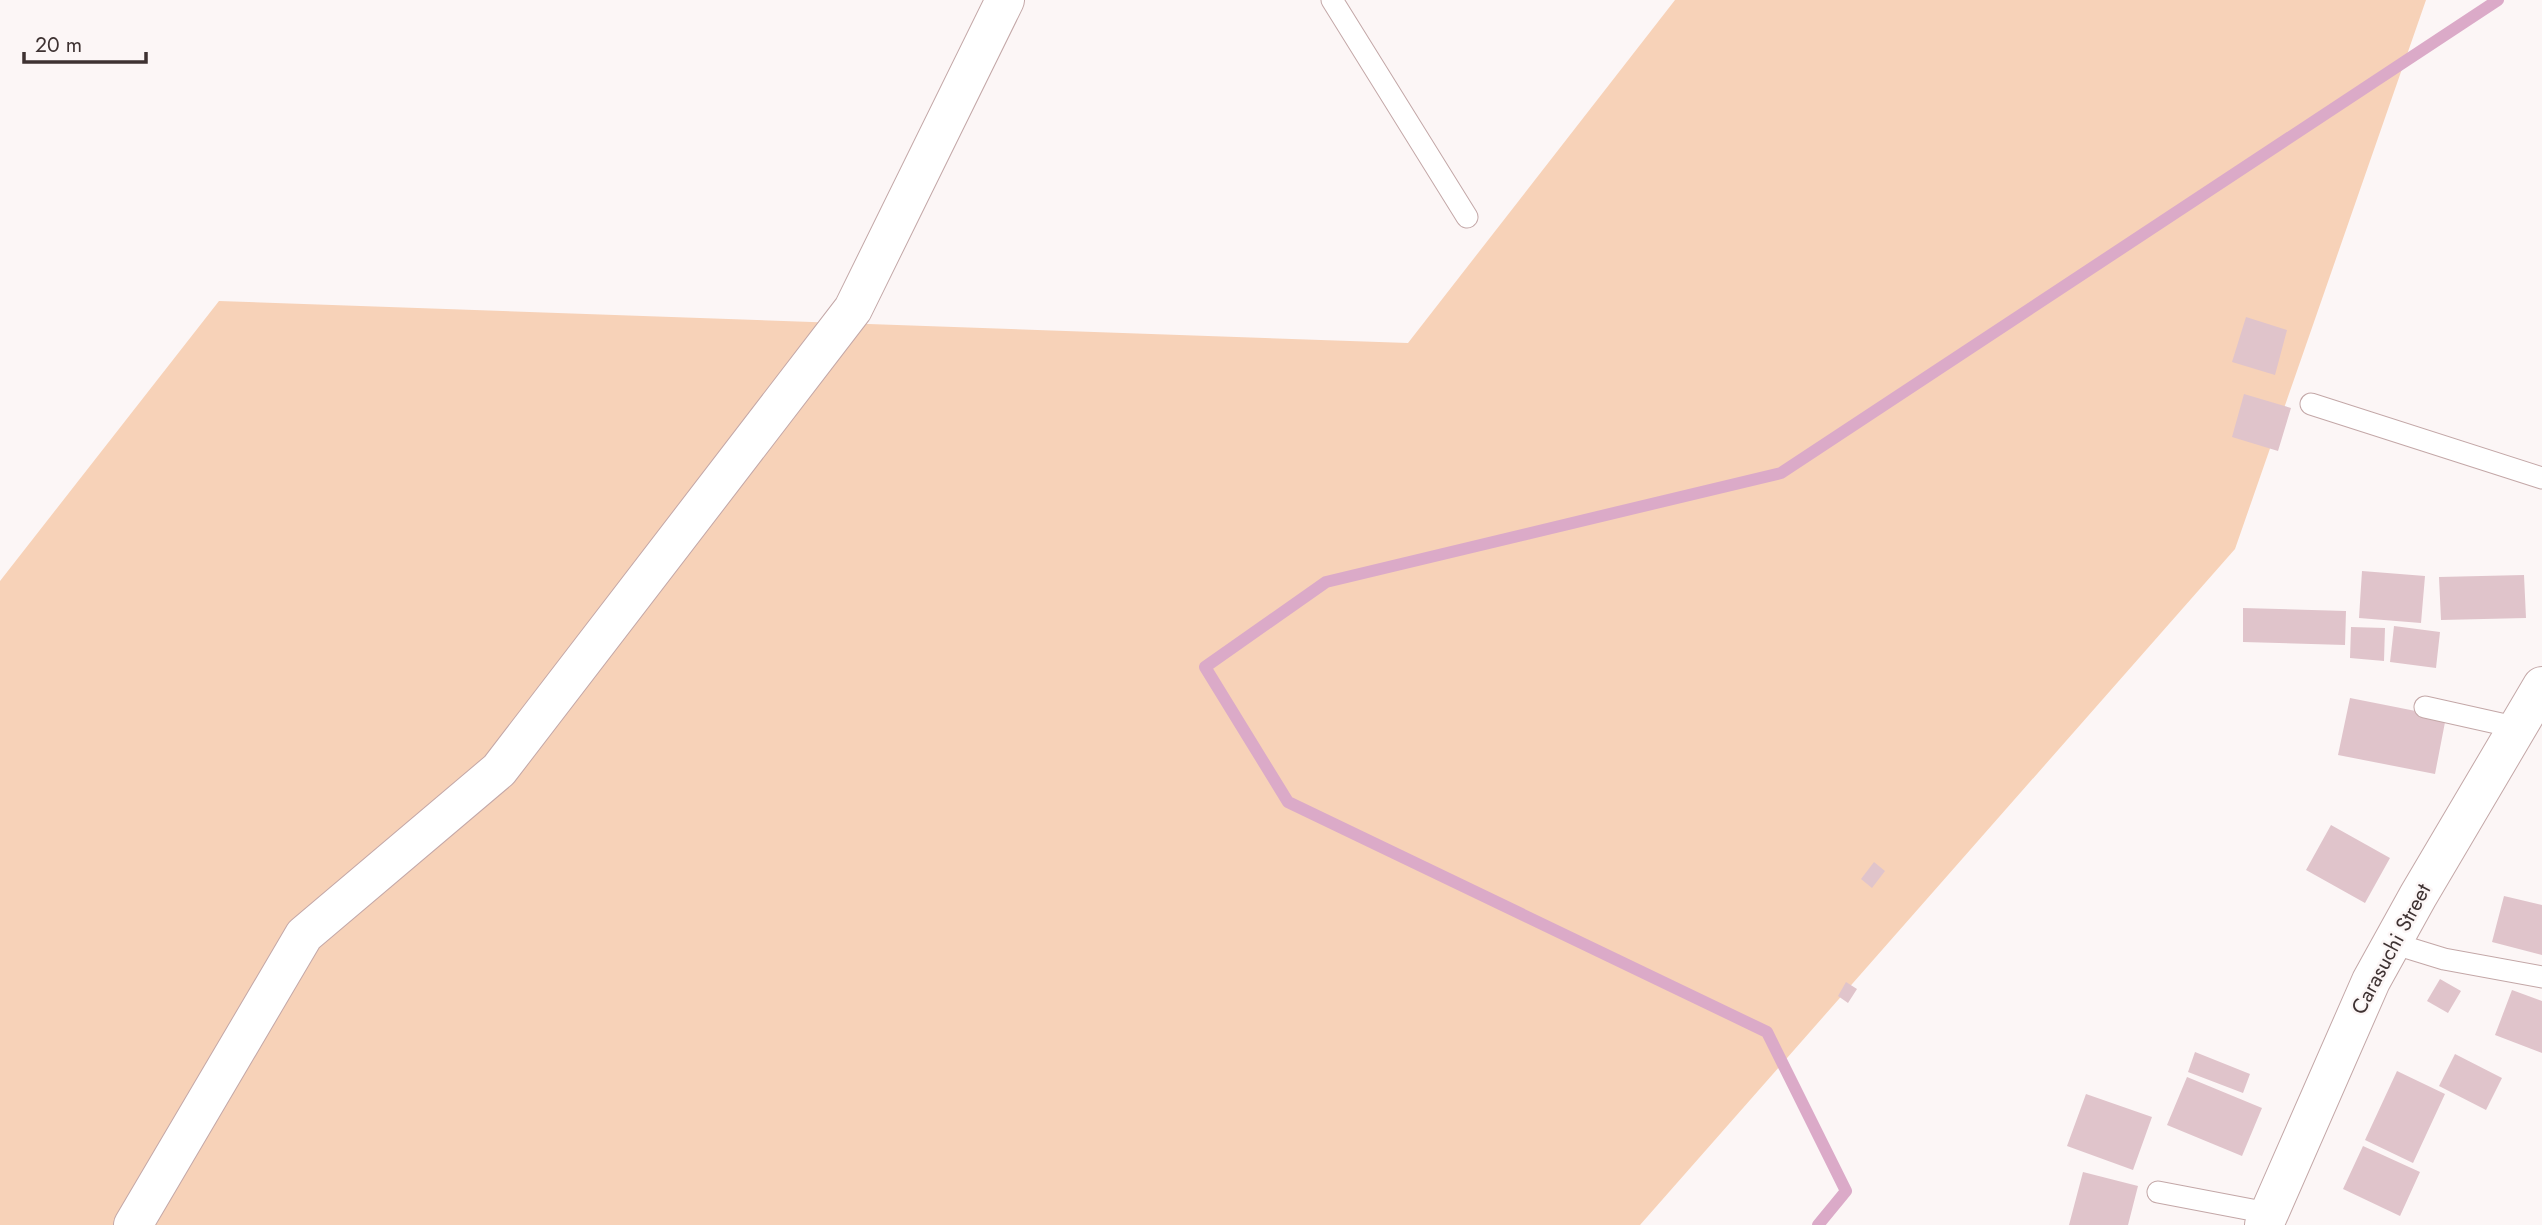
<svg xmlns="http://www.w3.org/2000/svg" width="2542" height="1225" font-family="Jost,sans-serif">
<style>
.green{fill:#f7d2b8}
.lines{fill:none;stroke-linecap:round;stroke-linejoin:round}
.stream{stroke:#dbaac8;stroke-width:12}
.building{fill:#e0c4cb}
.service-casing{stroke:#c3a7a7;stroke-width:23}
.minor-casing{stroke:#c3a7a7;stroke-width:40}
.tertiary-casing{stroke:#c3a7a7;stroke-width:40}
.service{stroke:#fff;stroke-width:21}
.minor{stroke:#fff;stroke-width:38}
.tertiary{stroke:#fff;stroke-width:38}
.labels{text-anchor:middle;stroke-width:5;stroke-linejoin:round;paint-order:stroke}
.street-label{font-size:21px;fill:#3e3232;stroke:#fcf6f6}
</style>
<rect width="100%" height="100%" fill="#fcf6f6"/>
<path class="green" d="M1675,0h751l-191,549 -595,676h-1640v-644l219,-280 1189,42z"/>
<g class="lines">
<path class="stream" d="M1818,1225l28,-34 -79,-159 -479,-230 -83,-135 121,-85 455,-109 717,-473"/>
</g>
<path class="building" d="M2246,317l41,13 -12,45 -43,-13z
M2244,394l47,14 -13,43 -46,-14z
M2362,571l63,5 -4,47 -62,-5z
M2524,575l2,43 -85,2 -2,-43z
M2243,608l103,3 -1,34 -102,-3z
M2394,626l46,6 -4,36 -46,-6z
M2351,627l34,1 -1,33 -34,-3z
M2350,698l96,19 -11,57 -97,-19z
M2331,825l59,33 -25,45 -59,-33z
M1874,862l11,9 -13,17 -11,-9z
M2504,896l38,9v50l-50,-13z
M2440,979l21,12 -13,22 -21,-12z
M1846,982l11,7 -9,14 -10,-7z
M2512,990l30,11v52l-47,-18z
M2195,1052l55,22 -7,19 -55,-21z
M2455,1054l47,24 -16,32 -47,-24z
M2397,1071l48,23 -32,69 -48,-23z
M2187,1077l75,31 -20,48 -75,-31z
M2086,1094l66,23 -19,53 -66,-24z
M2363,1146l57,26 -20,44 -57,-27z
M2083,1172l55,14 -10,39h-59z"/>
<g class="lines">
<g class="service-casing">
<path id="service" d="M1332,0l135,217
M2311,404l231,74
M2425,707l94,21
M2392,943l52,16 98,18
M2158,1192l110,21"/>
</g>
<g class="minor-casing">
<path id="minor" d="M133,1225l171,-290 195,-165 354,-461 152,-309"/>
</g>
<g class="tertiary-casing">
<path id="tertiary" d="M2264,1225l107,-244 47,-85 124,-210"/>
</g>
<use href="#service" class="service"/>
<use href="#minor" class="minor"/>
<use href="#tertiary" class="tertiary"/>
</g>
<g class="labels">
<g class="street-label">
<text transform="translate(2391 949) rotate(-62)" y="7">Carasuchi Street</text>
</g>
</g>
<path d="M24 52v10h122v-10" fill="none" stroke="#3e3232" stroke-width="3.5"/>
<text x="35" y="52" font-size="21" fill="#3e3232" stroke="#fcf6f6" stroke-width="5" paint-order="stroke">20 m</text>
</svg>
